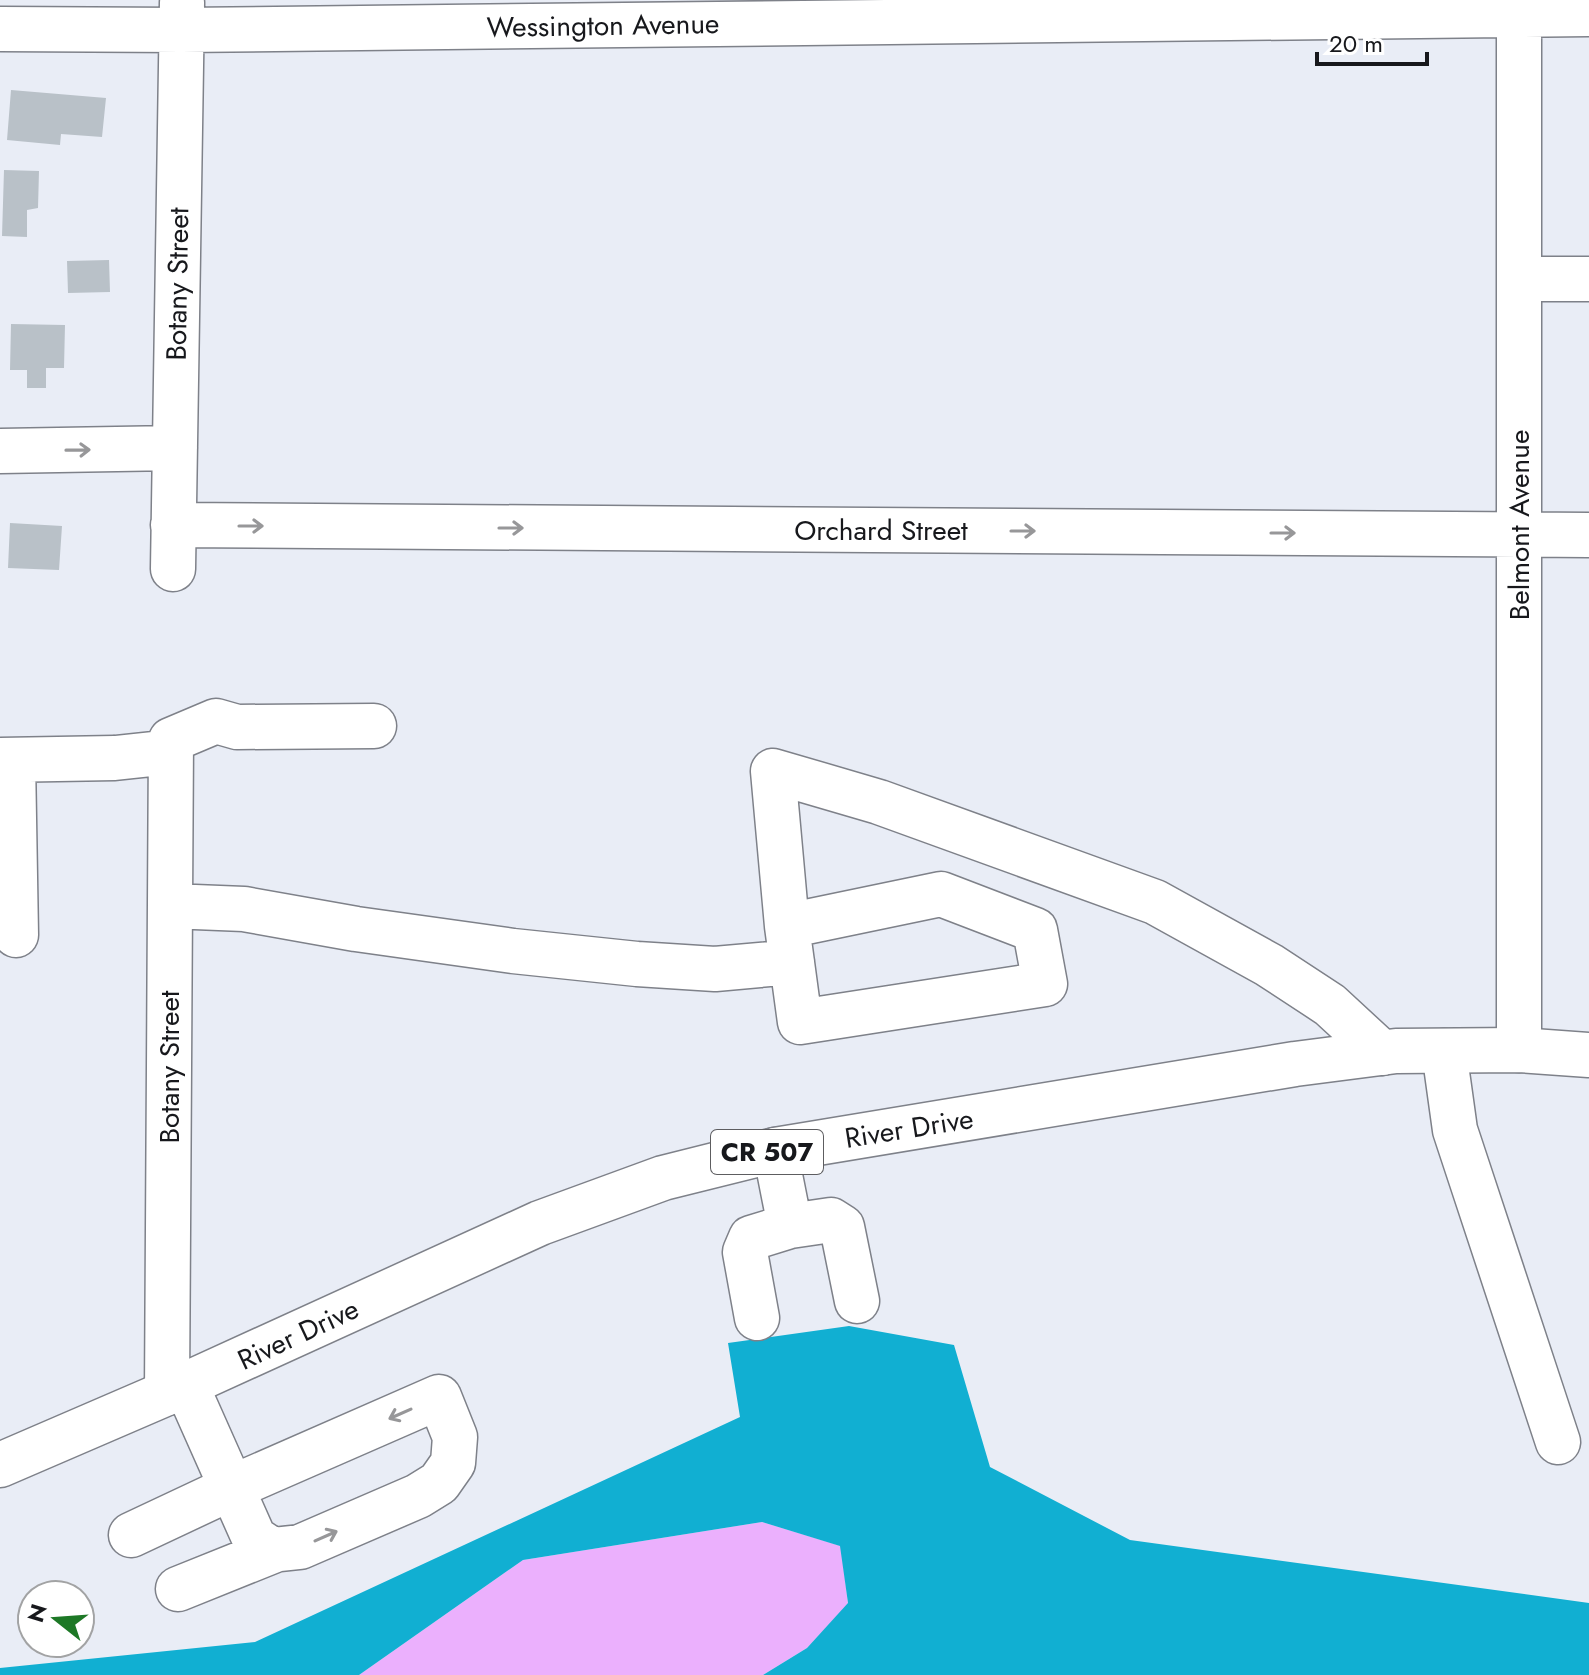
<svg xmlns="http://www.w3.org/2000/svg" width="1589" height="1675" font-family="Jost,sans-serif">
<style>
.green{fill:#ebb0fd}
.water{fill:#11afd2}
.building{fill:#b9c1c8}
.lines{fill:none;stroke-linecap:round;stroke-linejoin:round}
.minor-casing{stroke:#7e8189;stroke-width:47}
.major-casing{stroke:#7e8189;stroke-width:47}
.minor{stroke:#fff;stroke-width:44}
.major{stroke:#fff;stroke-width:44}
.oneway{stroke:#979799}
.labels{text-anchor:middle;stroke-width:6;stroke-linejoin:round;paint-order:stroke}
.shield{fill:#fff;stroke:#5d5d60;stroke-width:2}
.shield-label{font-size:26px;font-weight:bold;fill:#17181c}
.street-label{font-size:28px;fill:#17181c;stroke:#fff}
</style>
<rect width="100%" height="100%" fill="#e9edf6"/>
<path class="green" d="M762,1522l79,24 7,58 -41,44 -44,27h-404l164,-115z"/>
<path class="water" d="M849,1326l105,19 36,122 140,73 459,63v72h-826l44,-27 41,-45 -8,-57 -78,-24 -239,38 -164,115h-359v-7l255,-26 485,-225 -12,-74z"/>
<path class="building" d="M11,90l95,8 -4,39 -41,-3 -1,11 -53,-5z
M4,170l35,1 -1,37 -11,2v27l-25,-1z
M109,260l1,32 -42,1 -1,-32z
M11,324l54,1 -1,43h-18v20h-19v-18h-17z
M10,523l52,3 -3,44 -51,-2z"/>
<g class="lines">
<g class="minor-casing">
<path id="minor" d="M0,29l182,1 1407,-16
M1519,279h70
M0,451l175,-3
M173,525l1416,10
M173,569l9,-566
M0,760l115,-2 56,-6
M13,760l3,175
M941,894l94,36 10,54 -245,38 -13,-96z
M170,906l74,3 112,20 157,22 124,13 78,5 77,-7
M787,926l-14,-155 106,31 276,100 114,63 61,40 52,48
M1519,1050v-1050
M1444,1051l11,79 103,312
M775,1150l15,76 41,-6 11,7 15,74
M757,1318l-12,-66 6,-14 39,-12
M167,1393l4,-653 45,-19 21,6 137,-1
M131,1535l100,-47 208,-91 16,40 -2,26 -14,20 -21,13 -118,51 -28,3 -18,-12 -68,-153
M178,1589l97,-39"/>
</g>
<g class="major-casing">
<path id="major" d="M0,1465l167,-72 373,-170 123,-45 112,-28 520,-86 101,-13 123,-1 70,5"/>
</g>
<use href="#minor" class="minor"/>
<use href="#major" class="major"/>
</g>
<defs><path id="oneway-shaft" d="M-6 0H5M1.5-3L5.5 0L1.5 3" fill="none" stroke-width="1.6" stroke-linecap="round" stroke-linejoin="round" transform="scale(2)"/></defs>
<g class="oneway">
<use href="#oneway-shaft" transform="translate(78 450) rotate(-1)"/>
<use href="#oneway-shaft" transform="translate(251 526)"/>
<use href="#oneway-shaft" transform="translate(511 528)"/>
<use href="#oneway-shaft" transform="translate(1023 531)"/>
<use href="#oneway-shaft" transform="translate(1283 533)"/>
<use href="#oneway-shaft" transform="translate(400 1414) rotate(156)"/>
<use href="#oneway-shaft" transform="translate(326 1536) rotate(-24)"/>
</g>
<g class="labels">
<rect class="shield" x="711" y="1130" width="112" height="44" rx="6"/>
<g class="shield-label">
<text x="767" y="1161">CR 507</text>
</g>
<g class="street-label">
<text transform="translate(603 25) rotate(-1)" y="10">Wessington Avenue</text>
<text transform="translate(177 284) rotate(-89)" y="10">Botany Street</text>
<text transform="translate(1519 525) rotate(-90)" y="10">Belmont Avenue</text>
<text x="881" y="540">Orchard Street</text>
<text transform="translate(169 1067) rotate(-90)" y="10">Botany Street</text>
<text transform="translate(909 1128) rotate(-9)" y="10">River Drive</text>
<text transform="translate(298 1334) rotate(-25)" y="10">River Drive</text>
</g>
</g>
<g transform="translate(56 1619) rotate(287)"><circle r="38" fill="#ffffff" stroke="#a2a3a4" stroke-width="2"/>
<path d="M0-6L14 30L0 20L-14 30Z" fill="#1d7826"/>
<text y="-12" font-size="22" font-weight="bold" text-anchor="middle" fill="#17181c">N</text>
</g>
<path d="M1317 52v12h110v-12" fill="none" stroke="#17181c" stroke-width="4"/>
<text x="1329" y="52" font-size="24" fill="#17181c" stroke="#ffffff" stroke-width="6" paint-order="stroke">20 m</text>
</svg>
